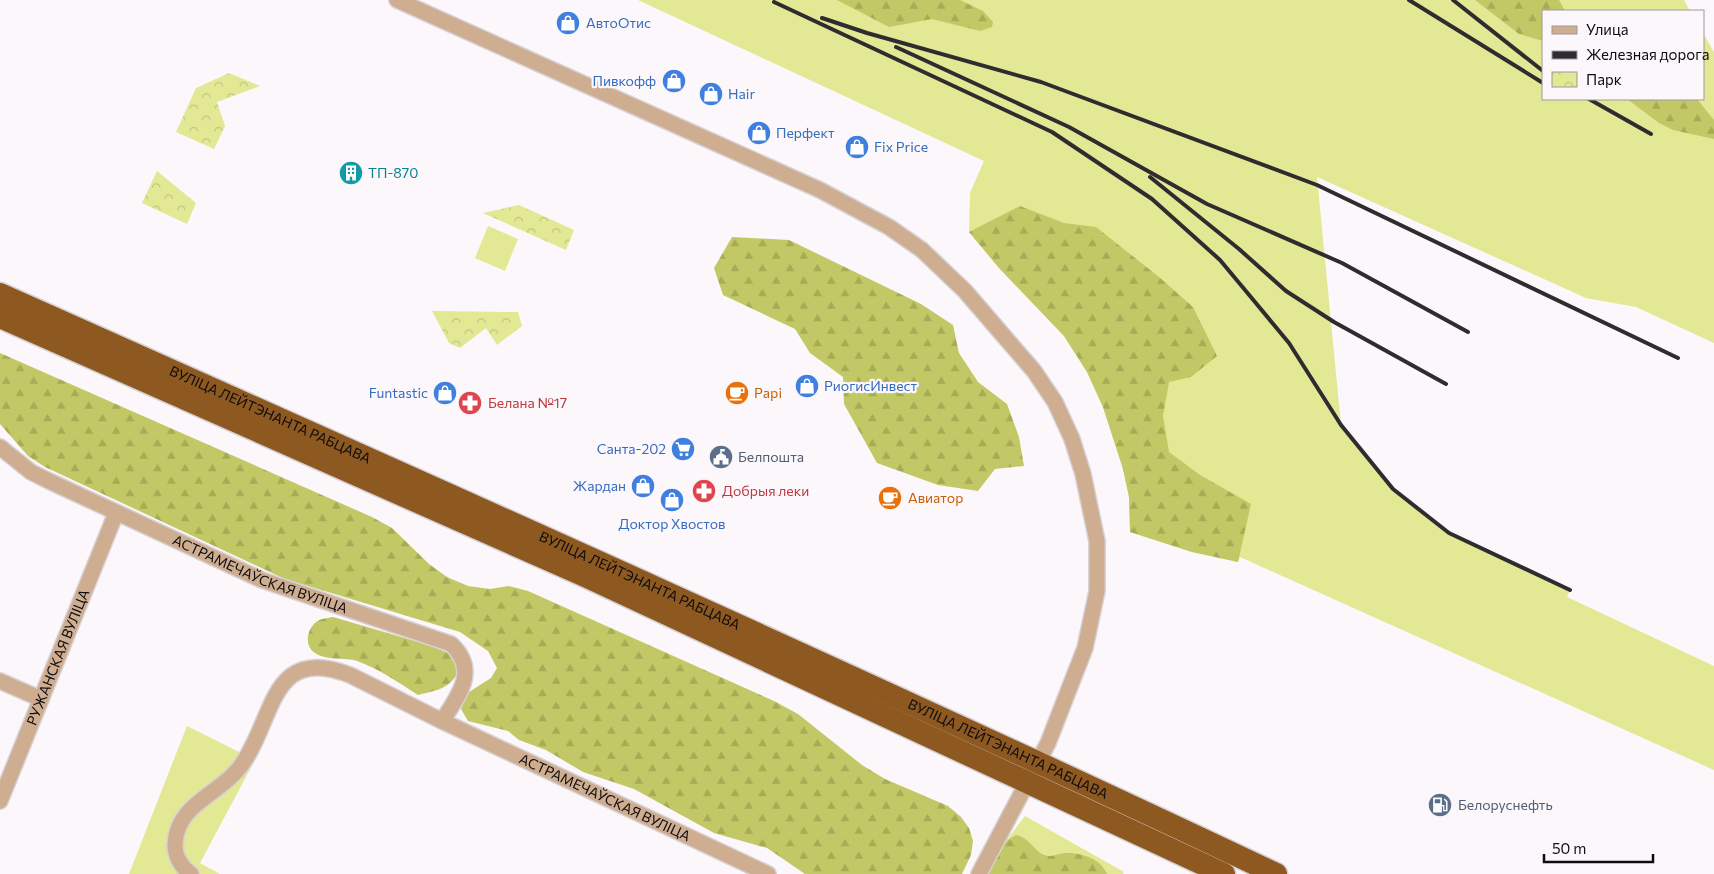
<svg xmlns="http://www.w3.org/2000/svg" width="1714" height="874" font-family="Commissioner,sans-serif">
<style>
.green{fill:#e2e894}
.forest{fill:url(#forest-firs)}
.park{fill:url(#park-crowns)}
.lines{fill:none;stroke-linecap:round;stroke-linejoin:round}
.minor-casing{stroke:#d6d1d5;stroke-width:18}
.highway-casing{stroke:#d6d1d5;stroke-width:25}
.minor{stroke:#cead90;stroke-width:15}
.highway{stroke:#8e5921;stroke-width:22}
.rail{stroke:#2e2c2e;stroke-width:4}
.labels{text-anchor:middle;stroke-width:4.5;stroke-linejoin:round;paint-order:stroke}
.shop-label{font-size:14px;fill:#366cbe;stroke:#fcf7fb;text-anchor:start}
.culture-label{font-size:14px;fill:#0d838f;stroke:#fcf7fb;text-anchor:start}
.food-label{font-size:14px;fill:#c56008;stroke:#fcf7fb;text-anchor:start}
.health-label{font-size:14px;fill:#be3a42;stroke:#fcf7fb;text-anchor:start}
.street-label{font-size:14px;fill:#0e0c0e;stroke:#fcf7fb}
.service-label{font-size:14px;fill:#4e5e75;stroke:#fcf7fb;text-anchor:start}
</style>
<defs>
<pattern id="forest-firs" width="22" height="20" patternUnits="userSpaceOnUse" patternTransform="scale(1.25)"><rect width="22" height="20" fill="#c2c865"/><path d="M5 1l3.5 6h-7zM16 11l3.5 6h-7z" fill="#a6ab56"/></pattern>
<pattern id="park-crowns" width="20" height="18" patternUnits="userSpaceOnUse" patternTransform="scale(1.25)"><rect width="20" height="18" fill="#e2e894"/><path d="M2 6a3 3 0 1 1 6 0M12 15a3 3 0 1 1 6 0" fill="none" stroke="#c1c67e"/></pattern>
</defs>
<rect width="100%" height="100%" fill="#fcf7fb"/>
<path class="green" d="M638,0h1046l6,11h-147v88h160v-66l11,19v291l-78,-36 -50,-9 -269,-121 24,248 52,64 56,44 121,57 -3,7 147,69v104l-474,-213 -2,5 -46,-10 -62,-20 -1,-35 -6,-28 -20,-62 -16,-35 -23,-36 -65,-68 -30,-36 1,-39 14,-32z
M488,226l30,13 -13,32 -30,-13z
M187,726l68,34 -55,103 20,11h-91z
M1025,816l99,56 -1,2h-138l8,-16z"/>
<path class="forest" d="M837,0h123l23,11 10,11 -1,5 -12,4 -48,-12 -43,8z
M1475,0h84l6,11h-22v30l-24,-7z
M1627,99h70l17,21v19l-41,-9 -14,-7z
M1020,206l44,17 32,4 63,50 34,30 24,49 -26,21 -22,5 -6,34 6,36 31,23 51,29 -13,58 -46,-10 -62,-20 -1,-35 -6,-28 -20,-62 -16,-35 -23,-36 -65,-68 -30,-36z
M732,237l57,3 132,64 32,21 6,28 19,29 29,22 12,33 5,29 -29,3 -17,22 -40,-6 -61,-22 -33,-59 -1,-27 -33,-24 -15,-24 -72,-34 -9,-27z
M0,353l372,164 20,11 37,36 18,13 21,9 22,3 19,-3 19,5 246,110 24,13 64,51 23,14 63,27 13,11 8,11 4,13 -2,14 -9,19h-157l-38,-26 -53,-15 -80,-44 -51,-17 -37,-22 -27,-10 -11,-9 -40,-10 -7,-12 5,-15 25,-16 6,-10 -9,-17 -28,-19 -175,-53 -240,-112 -17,-11 -28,-32z
M333,617l99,29 18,8 9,17c-10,18 -21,19 -41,24 -20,-13 -39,-26 -61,-34 -13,-4 -31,0 -42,-8 -13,-8 -7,-30 7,-34 3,-1 8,-1 11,-2z
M1016,835c13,2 17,15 28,20 7,3 13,-1 20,-2 16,-1 37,5 43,21h-121c8,-15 15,-32 30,-39z"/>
<path class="park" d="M229,73l31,13 -43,16 8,24 -11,23 -38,-17 20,-44z
M157,171l39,32 -9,21 -45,-21z
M519,205l55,25 -8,20 -83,-37z
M432,311l86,1 4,14 -25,19 -11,-17 -26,20 -11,-5z"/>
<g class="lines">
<g class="minor-casing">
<g id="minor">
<path d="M397,0l423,190 69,37 33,23 43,41 69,80 21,31 17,37 11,35 14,67v50l-12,57 -37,95 -69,131"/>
<path id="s1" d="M0,447l31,25 18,9 213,99 189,64c28,26 8,51 -9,77"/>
<path d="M0,681l41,18"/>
<path id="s2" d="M0,801l116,-288"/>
<path id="s3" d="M191,874c-9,-6 -16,-17 -16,-29 1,-41 44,-50 65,-78 35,-46 29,-124 110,-92l92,46 326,153"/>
</g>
</g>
<g class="highway-casing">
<g id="highway">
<path id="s4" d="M0,294c426,190 853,380 1276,580"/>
<path d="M0,317l585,259 639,298"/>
</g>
</g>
<use href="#minor" class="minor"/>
<use href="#highway" class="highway"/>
<path class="rail" d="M1409,0l134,83
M1453,0l90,71
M774,2l278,130 100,67 68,61 35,42 34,41 52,82 52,64 56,44 121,57
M822,18l45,15 174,49 276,103 361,173
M896,47l173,80 138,77 135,59 126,69
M1589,99l62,35
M1150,177l89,72 47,42 48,31 112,62"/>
</g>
<defs>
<g id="shop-disc" transform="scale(1.25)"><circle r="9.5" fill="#3f7fe0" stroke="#fcf7fb"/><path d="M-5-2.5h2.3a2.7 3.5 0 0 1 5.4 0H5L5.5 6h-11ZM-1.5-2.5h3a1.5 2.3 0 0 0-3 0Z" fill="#fff"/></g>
<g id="building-disc" transform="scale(1.25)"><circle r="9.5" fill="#0f9aa8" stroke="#fcf7fb"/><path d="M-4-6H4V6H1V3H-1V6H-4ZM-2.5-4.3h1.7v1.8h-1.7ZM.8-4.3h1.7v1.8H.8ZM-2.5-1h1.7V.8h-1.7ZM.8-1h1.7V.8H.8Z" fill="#fff"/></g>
<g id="cafe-disc" transform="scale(1.25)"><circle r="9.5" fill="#e8710a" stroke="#fcf7fb"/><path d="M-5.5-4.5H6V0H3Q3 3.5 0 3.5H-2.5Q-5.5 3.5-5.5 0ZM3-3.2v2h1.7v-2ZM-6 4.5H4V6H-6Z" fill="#fff"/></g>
<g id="pharmacy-disc" transform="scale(1.25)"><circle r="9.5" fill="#e0444e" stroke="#fcf7fb"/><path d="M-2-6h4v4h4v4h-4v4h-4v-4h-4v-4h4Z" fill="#fff"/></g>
<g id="supermarket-disc" transform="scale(1.25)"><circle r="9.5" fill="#3f7fe0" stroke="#fcf7fb"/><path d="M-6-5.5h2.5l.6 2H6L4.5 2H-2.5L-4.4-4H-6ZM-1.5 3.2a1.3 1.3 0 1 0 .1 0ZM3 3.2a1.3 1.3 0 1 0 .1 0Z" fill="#fff"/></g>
<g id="civic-disc" transform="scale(1.25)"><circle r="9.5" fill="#5c6f8a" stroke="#fcf7fb"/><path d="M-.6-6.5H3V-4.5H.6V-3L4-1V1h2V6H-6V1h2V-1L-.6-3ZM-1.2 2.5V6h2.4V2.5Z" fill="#fff"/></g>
<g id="fuel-disc" transform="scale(1.25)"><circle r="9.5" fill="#5c6f8a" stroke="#fcf7fb"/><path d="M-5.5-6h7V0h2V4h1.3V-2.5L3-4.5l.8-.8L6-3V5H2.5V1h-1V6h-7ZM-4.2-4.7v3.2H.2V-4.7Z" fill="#fff"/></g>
</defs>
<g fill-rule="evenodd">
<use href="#shop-disc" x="568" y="23"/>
<use href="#shop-disc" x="674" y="81"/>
<use href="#shop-disc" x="711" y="94"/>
<use href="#shop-disc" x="759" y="133"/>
<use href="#shop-disc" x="857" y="147"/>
<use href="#building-disc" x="351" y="173"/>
<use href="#shop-disc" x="807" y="386"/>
<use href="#shop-disc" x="445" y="393"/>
<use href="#cafe-disc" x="737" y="393"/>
<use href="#pharmacy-disc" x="470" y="403"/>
<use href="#supermarket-disc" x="683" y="449"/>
<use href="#civic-disc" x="721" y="457"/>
<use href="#shop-disc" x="643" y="486"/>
<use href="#pharmacy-disc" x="704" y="491"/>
<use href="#cafe-disc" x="890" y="498"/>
<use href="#shop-disc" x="672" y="500"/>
<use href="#fuel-disc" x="1440" y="805"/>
</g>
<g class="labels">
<g class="shop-label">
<text x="586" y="28">АвтоОтис</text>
<text x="656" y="86" text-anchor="end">Пивкофф</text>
<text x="728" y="99">Hair</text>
<text x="776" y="138">Перфект</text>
<text x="874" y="152">Fix Price</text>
<text x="824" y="391">РиогисИнвест</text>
<text x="428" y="398" text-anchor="end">Funtastic</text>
<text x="666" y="454" text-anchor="end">Санта-202</text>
<text x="626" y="491" text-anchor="end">Жардан</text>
<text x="672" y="529" text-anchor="middle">Доктор Хвостов</text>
</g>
<g class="culture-label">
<text x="368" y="178">ТП-870</text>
</g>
<g class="food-label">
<text x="754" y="398">Papi</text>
<text x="908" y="503">Авиатор</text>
</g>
<g class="health-label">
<text x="488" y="408">Белана №17</text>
<text x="722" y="496">Добрыя леки</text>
</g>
<g class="street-label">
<text dy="5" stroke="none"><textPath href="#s4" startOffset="296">ВУЛІЦА ЛЕЙТЭНАНТА РАБЦАВА</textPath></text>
<text dy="5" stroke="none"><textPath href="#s1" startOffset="291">АСТРАМЕЧАЎСКАЯ ВУЛІЦА</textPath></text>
<text dy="5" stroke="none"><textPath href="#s4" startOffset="701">ВУЛІЦА ЛЕЙТЭНАНТА РАБЦАВА</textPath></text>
<text dy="5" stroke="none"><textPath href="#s2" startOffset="155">РУЖАНСКАЯ ВУЛІЦА</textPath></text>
<text dy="5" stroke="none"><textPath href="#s4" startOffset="1106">ВУЛІЦА ЛЕЙТЭНАНТА РАБЦАВА</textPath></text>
<text dy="5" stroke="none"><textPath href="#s3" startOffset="589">АСТРАМЕЧАЎСКАЯ ВУЛІЦА</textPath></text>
</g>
<g class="service-label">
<text x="738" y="462">Белпошта</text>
<text x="1458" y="810">Белоруснефть</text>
</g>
</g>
<rect x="1542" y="10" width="162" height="90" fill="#fcf7fb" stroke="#9d999c"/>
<rect x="1552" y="26" width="25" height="8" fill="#cead90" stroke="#9d999c"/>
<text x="1586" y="35" font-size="15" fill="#0e0c0e">Улица</text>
<rect x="1552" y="51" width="25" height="8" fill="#2e2c2e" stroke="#9d999c"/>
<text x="1586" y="60" font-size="15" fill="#0e0c0e">Железная дорога</text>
<rect x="1552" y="72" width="25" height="15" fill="url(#park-crowns)" stroke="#9d999c"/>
<text x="1586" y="85" font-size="15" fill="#0e0c0e">Парк</text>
<path d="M1544 854v8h109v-8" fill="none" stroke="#0e0c0e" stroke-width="2.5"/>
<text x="1552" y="854" font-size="15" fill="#0e0c0e" stroke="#fcf7fb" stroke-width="4" paint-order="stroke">50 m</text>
</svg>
